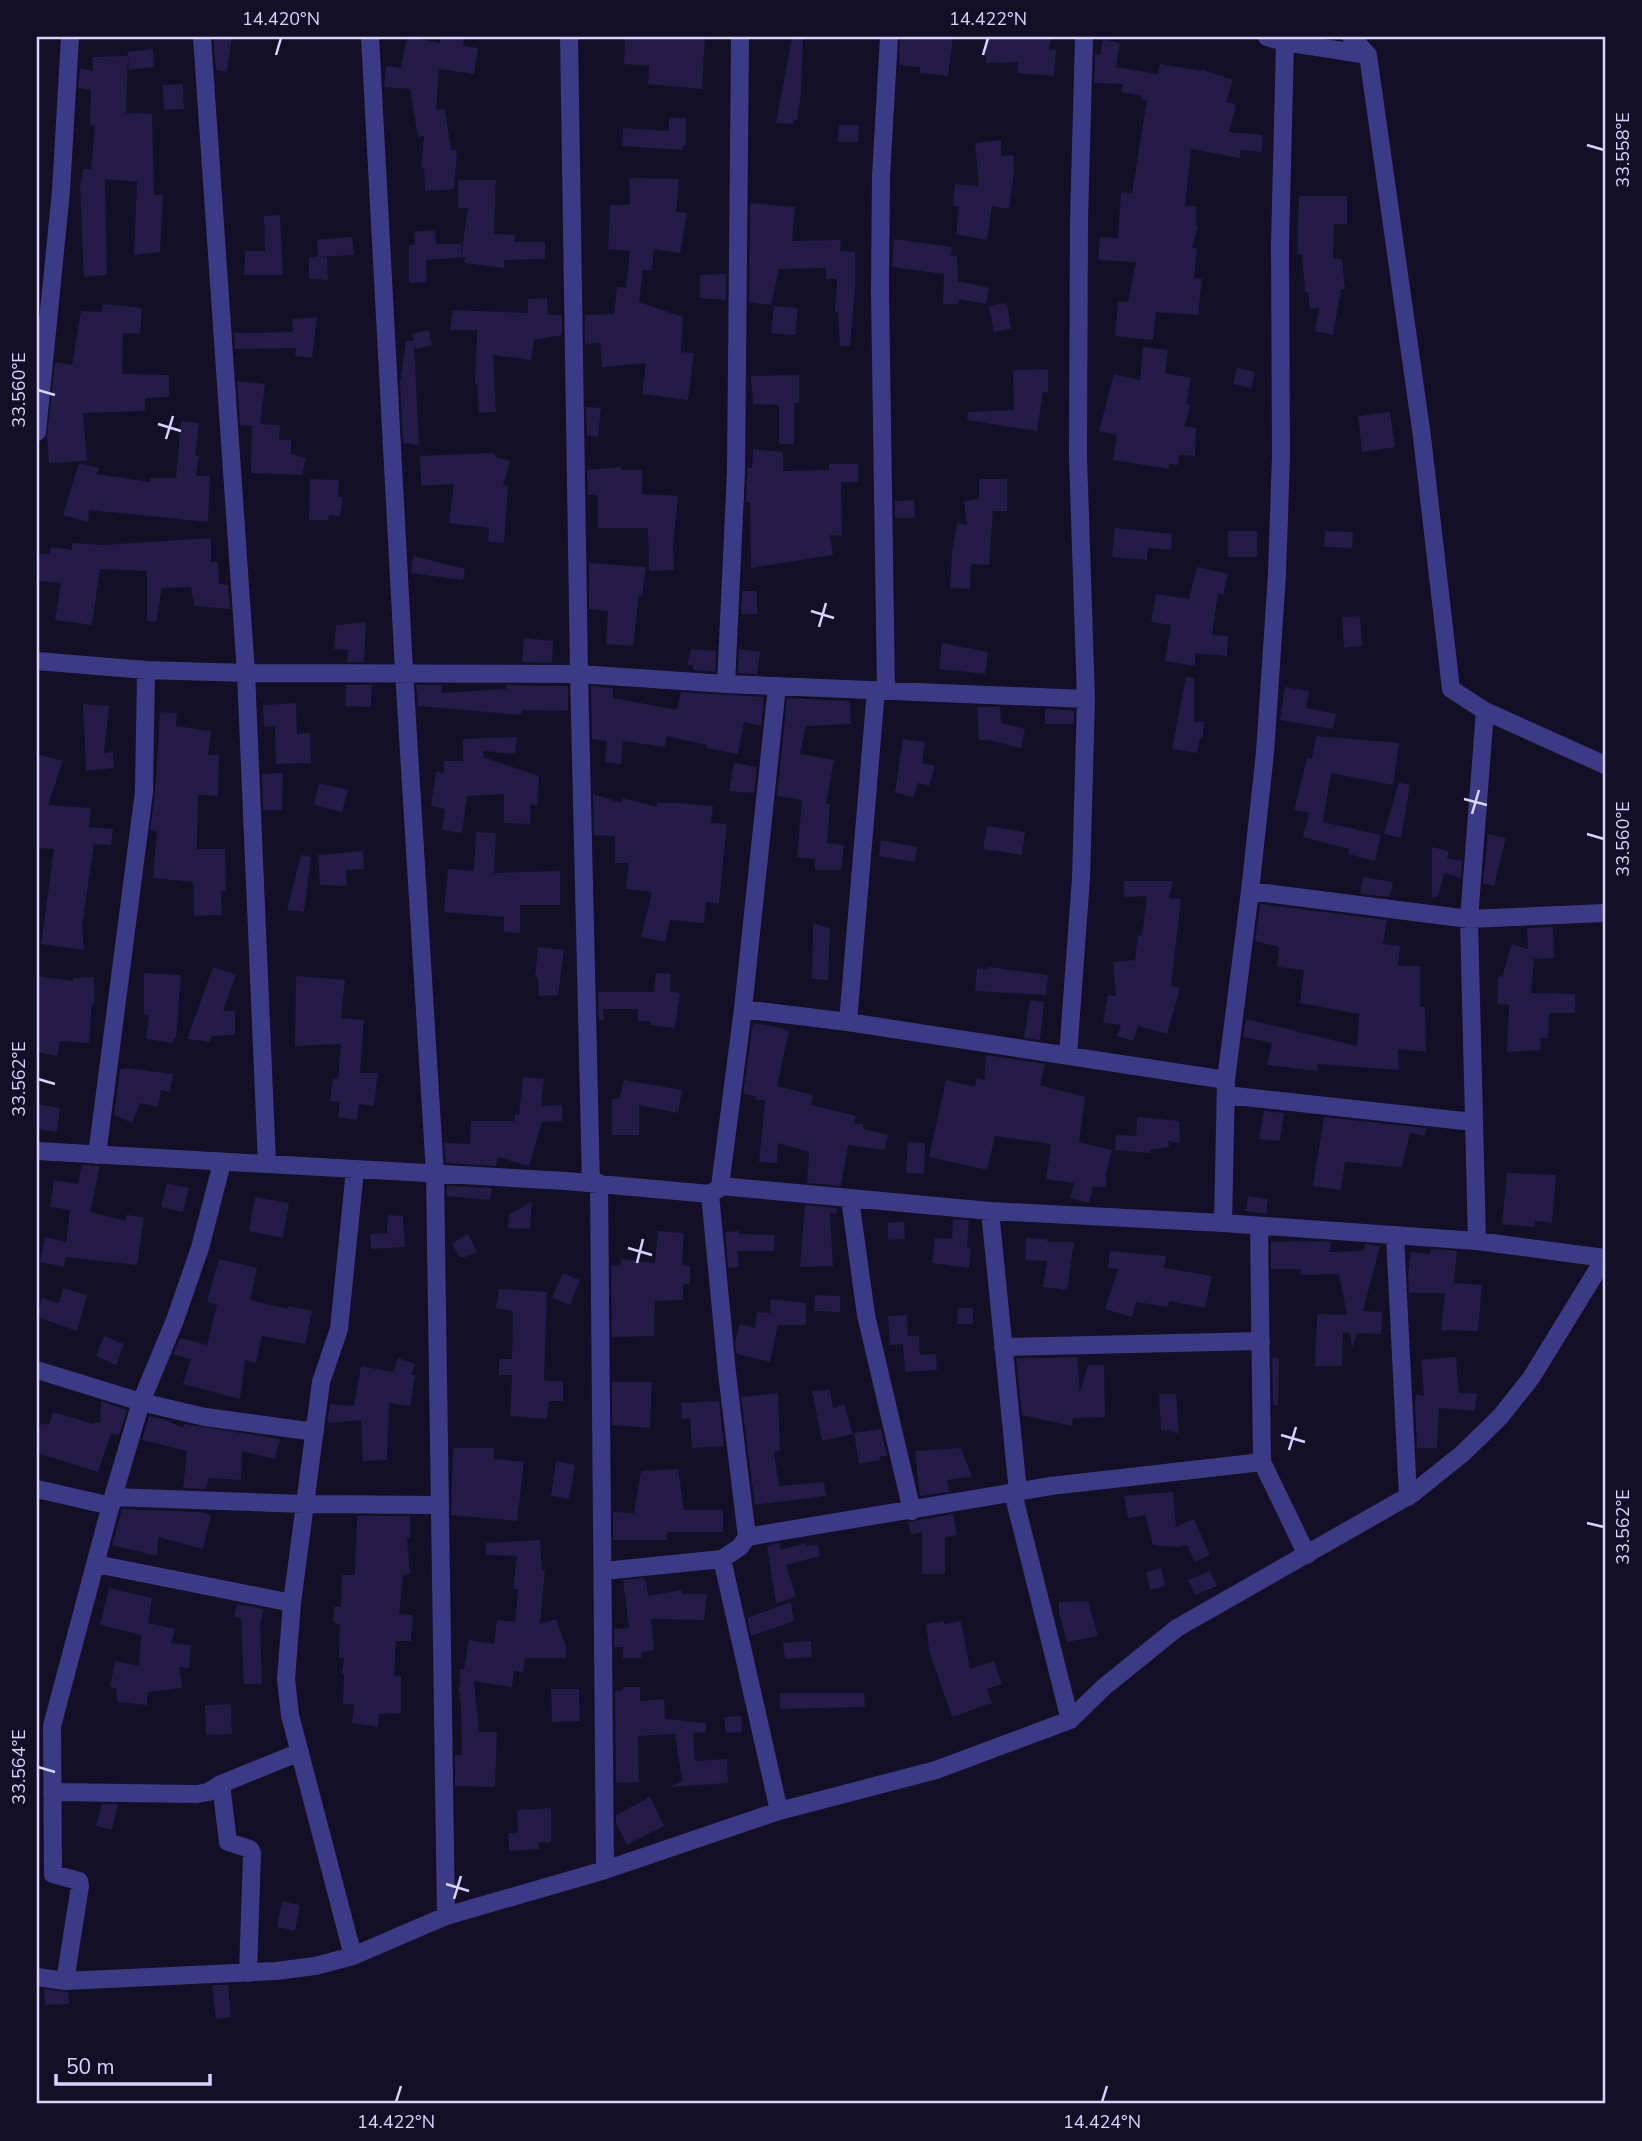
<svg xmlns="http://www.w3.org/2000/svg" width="1642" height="2141" font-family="'Nunito Sans',sans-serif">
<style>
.building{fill:#241b47}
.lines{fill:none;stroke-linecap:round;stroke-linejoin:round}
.street{stroke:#3d3a85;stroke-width:18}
.ticks{fill:none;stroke:#d9d4ff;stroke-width:2.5}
.neatline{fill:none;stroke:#d9d4ff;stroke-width:2.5}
.ticks-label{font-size:18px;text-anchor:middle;fill:#d9d4ff}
</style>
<rect width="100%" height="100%" fill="#130f26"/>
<path class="building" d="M213,37h19l-5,35 -11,-2z
M407,37l33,6 1,-6h23l-1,9 15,2 -4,26 -35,-5 -3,41 9,-1 6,41 6,1 -3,38 -29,2 -1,-23h-3l3,-32 -6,1 -8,-48 -26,-2 2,-21 15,2z
M625,37h80l-3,52 -54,-5 1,-18 -25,-2z
M792,37h11l-2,56 -4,27h-3l-1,4 -17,-1z
M900,37h53l-5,39 -28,-3v-6l-21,-2z
M985,37h66l-2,13h7l-2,26 -37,-3 1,-11 -32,1z
M1103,39l17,4 -4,24 42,7 2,-10 41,7v-2l32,11 -7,22 10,3 -7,27 34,3 -1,17 -22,-2v8l-49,-9 -6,57h11v19l2,1 -6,22h5l-3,30 8,1 -4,36 -42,-3 -3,28 -38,-4 3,-35 10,1 8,-40 -38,-2 2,-23 18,1 3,-46 11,1 15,-93 -6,-1 1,-3 -21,-4 2,-8 -29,-1 1,-29 5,1z
M153,49l1,18 -25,3 -1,-13 -2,56 26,1 2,81h9l-3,57 -26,3 3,-73 -32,-3 2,96 -23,2 -4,-90 3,-18h8l4,-43 -5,-1 1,-35 -13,-2 2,-20 13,3 -1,-14 36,-1 -1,-4z
M183,84l1,25 -20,1 -1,-25z
M669,118h17v28h-3l-1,4 -60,-4 1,-18 46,3z
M839,125h20l-1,17h-20z
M1001,140v16l12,-1 1,17 -5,37 -17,-3 -5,34 -31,-6 3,-28h-6l2,-22 24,2 -4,-43z
M629,178l50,1 -3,33 11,1 -7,40 -26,-4 -2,21h-9l-4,32 44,15 -2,35 13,1 -6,47 -46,-6 4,-31 -44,4 -2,-24 -15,1v-29l29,-1 3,-27 9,1 4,-37 -22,-2 2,-44h20z
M458,180h38l-2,54 21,1v7h30v17l-41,1v8l-40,-5 1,-6 -39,3 1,22 -18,1v-38h6l-1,-13 21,-2 1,14h25v12l7,-48h-10z
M1299,196h48v28h-13l-1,35h9l3,30h-4l-8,46 -18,-4 4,-23 -9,1 -2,-17h-3l-3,-38h-5z
M750,203l45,4 -3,34 49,-1 -1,11 15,1v37l-5,57h-10l-2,-34h-3l2,-33h-11v-11l-47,1 -8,36 -22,-3z
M280,215l3,60h-39l1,-24h20l-1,-35z
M352,237l2,18 -35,2 8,1 1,22 -19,-1v-22h9l-1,-17z
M894,239l58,8 -1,9h6l1,25 31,7 -3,16 -27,-5v5h-16l1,-30 -52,-7z
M726,274v26l-26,-2v-23z
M547,298l1,17h14v20l-28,5 -3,20 -38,-5 3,57 -17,1 -2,-29h-2l2,-54h-27l3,-20 75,3v-14z
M1007,303l4,26 -17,3 -5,-26z
M103,304l39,4 -2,26 -17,-1 -1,41 47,1v22l-24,1v13l-62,2 4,48 -38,2 -2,-27 8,-74 17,3 9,-54 21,1z
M774,306l24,2 -3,27 -24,-2z
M317,317l-5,41 -17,-2 1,-8 -61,1 -1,-16 59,-1 -1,-13z
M429,330l3,15 -16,4 -2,-7 5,103 -16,-2 -3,-59 6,-43h8l-2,-7z
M1143,347l25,3 -3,23 26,5 -5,26 4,1 -5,21 11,2 -1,28 -16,-1 -1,10 -9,-1v5l-56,-9 4,-25 -18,-4 15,-57 26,6z
M1237,368l18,4 -4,16 -18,-4z
M1048,369v23h-5l-6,39 -70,-11 1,-8 46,-2 -1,-40z
M799,375v28h-5v41h-15v-39l-26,-1 -2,-28z
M237,381l28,3 -5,40 20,1 -1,15h12v14l15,4 -4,17 -51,-2 1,-47 -12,-1z
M586,407l15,1 -3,29 -11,-2z
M1390,412l5,35 -33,5 -4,-36z
M181,421l18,2 -4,33h4l-3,20h14l-2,46 -119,-12 -1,12 -25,-7 16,-52 20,5 -2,6 53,8v-4h26z
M753,449l30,3v19l46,-1v-6h29v18h-17l1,54 -12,-1 3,20 -82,13 -1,-66h-4l1,-35 5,1z
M493,453l5,5 12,3 -7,25h5l-4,57 -16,-1 1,-14 -40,-5 5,-39 -33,2 -1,-30z
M621,467v3h21v24l36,2 -5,49 1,25 -25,1 -1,-43h-50v-33h-10l-1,-25z
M310,479l29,1 -1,17h5l-3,19 -11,-1 -1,5h-19z
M979,479h28v32h-14l-4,54 -18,-1 -1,25 -20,-1 2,-36 5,-29 10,2 -3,-24 15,-2z
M914,500l1,18h-20v-17z
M1115,528l57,6 -1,16 -23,-2 -1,12 -35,-3z
M1228,531h29v26h-29z
M1325,531l28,1 -1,16 -28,-1z
M211,538v24h7l1,22 9,1 2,24 -36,-3 -3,-19 -29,1 -6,34 -9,-1v-50l-47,-2 -8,56 -37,-5 6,-37 -24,-2v-27h12l2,-7 21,3v-7l31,2z
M413,556l52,13 -2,11 -52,-7z
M589,563l57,4 -4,29 -3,-1 -6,51 -27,-2 2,-33 -19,-2z
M1197,567l31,7 -5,21 -5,-2 -6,42 16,1 -1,20 -32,-3v13l-30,-5 6,-36 -20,-3 5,-28 33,5z
M742,591h15v23h-16z
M1360,616l2,30 -18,2 -2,-31z
M366,622l-2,40h-17l1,-12 -14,-1 2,-24z
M524,638l29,3 -1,22 -30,-1z
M942,643l46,9 -3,22 -46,-5z
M691,649l25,2 -1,21 -22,-2v-5h-6z
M739,649l21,3 -3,22 -19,-1z
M1186,677l8,1v44h10l-1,16h-3l-3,15 -25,-4z
M346,685h26l-1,22 -26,-1z
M416,685h26l-1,8 65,-4v-4l62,1v25l-46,-1 -1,5 -103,-9z
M591,686l22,2v10l64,12 4,-18 83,5 -3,29 -17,-4 -6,32 -32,-6 1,-3 -40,-9 -2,11 -42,-6 -2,23 -16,-2 2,-21 -15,-2z
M1285,687l24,4 -3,17 30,6 -3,15 -53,-9z
M787,698l63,3 1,23 -45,2 -6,28 34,6 -8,44h4l-3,39 17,2 -3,25h-26v-11l-18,-2 5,-57 -25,-4z
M296,703l1,31 13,-1 1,30 -35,1 -1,-38 -11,1 -1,-22z
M83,704l26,2 -5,47 9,-1 1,16 -28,3z
M977,707h23l1,16 24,6 -4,19 -33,-8h-9z
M1045,709l29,1v14h-29z
M160,712l17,1 -1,13 35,5 -3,24h11l-1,41 -20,-1 -1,54h28l1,42h-5l1,24 -28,1 -1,-34 -40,-4 4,-47 -7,-1 5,-37z
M1316,736l83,7 -6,42 -62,-12 -8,49 58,13 -6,26 -27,-7 1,-5 -46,-12 6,-24 -15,-3 13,-52 5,1z
M517,737l-2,17 -31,-3 -1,6 56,19 -2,30 -6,-2 -1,20 -26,-1v-29l-37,2 -5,37 -20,-3 3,-21 -14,-3 5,-34 8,1v-12h19v-22z
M903,739l22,3 -3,21 13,3 -6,20 -11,-3 -5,15 -18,-6z
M37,754l26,7 -15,44 43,3 -2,19 24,2 -2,16 -17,-1 -12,82 2,24 -43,-6 13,-95 -17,-1z
M734,763l23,4 -3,26 -25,-2z
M283,773l-1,37h-19l-1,-36z
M1399,782l11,3 -9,53 -17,-4z
M319,783l29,7 -6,22 -28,-7z
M593,794l29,9 1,-5 34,9v-4h20l36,3 -2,17 16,1 -8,80 -13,-2 -2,21 -34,-3 -5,22 -24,-5 11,-45 -26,-3 3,-26h-14v-27l-21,-1z
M987,826l38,6 -3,23 -39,-6z
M476,832l20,1 -2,40 66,-2v34h-40v28l-16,-1v-15l-60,-5 4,-43 26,2z
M1488,834l18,4 -12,48 -11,-3z
M881,840l36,7 -2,15 -36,-6z
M1432,847l17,4 -2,7 15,3 -1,17 -17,-5 -6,24h-6z
M363,851l1,18 -18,1 1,16 -27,-1 -2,-30z
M301,855l10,2 -7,55 -17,-2z
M1363,877l30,5 -3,15 -30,-3z
M1124,881h49l-4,17 12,1 -10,87 9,2 -13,46 -29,-8 -5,15 -16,-5 4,-11 -18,-2 5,-28 8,1 -3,-34 22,-2 3,-25 4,1 5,-40 -23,1z
M1260,904l127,16 -4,24 17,2 -2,20h22v41h5l1,45 -28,-3 1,21 -81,-6 -1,7 -50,-6 5,-22 -29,-6 3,-18 111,27 2,-32 -59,-11 4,-33 -27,-3 2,-20 -24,-6z
M813,923l17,5 -2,52 -16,-1z
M1553,927l1,31 -20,1 -3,34 44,1v19h-26l-1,25h-8l1,12 -34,2 2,-47 -12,-1 1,-28 4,1 10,-33 16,5 -1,-21z
M538,947l26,3 -6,45 -19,1 -1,-19h-3z
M213,967l23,8 -13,36h12v24l-24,1 -1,6 -23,-3z
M988,967l60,8 -2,20 -71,-4 2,-23 10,1z
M144,973l37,2 -5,63h-2l-1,5 -27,-4 3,-23 -5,-1z
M656,973l15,1 -1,17 10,2 -5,35 -24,-3v-4h-13v-12h-35l1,11h-5l-1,-28h56z
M38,976l35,5v-3l21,-1 1,27 -3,-1 -3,40 -29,-2 -3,15 -20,-4z
M296,976l49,4 -4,38 23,2 -4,53h18l-4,33 -15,-2 -2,16 -19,-3 2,-15 -10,-1 3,-23 5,1 3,-35 -46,2z
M1030,1000l14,2 -4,38 -16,-2z
M753,1023l20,3 16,5 -12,55 36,9 -2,10 45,11 -2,8h9v5l25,6 -3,15 -37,-5 -7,41 -34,-3 2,-31 -31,-9 -1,20 -18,-1 6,-61 -10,-2 1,-3 -13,-2z
M986,1055l59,9 -5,21 45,12 -6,45 33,8 -6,24v13h-13l-4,16 -19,-5 4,-15 -28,-4 5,-35 -56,-8 -8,34 -58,-13 17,-77 29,7 2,-9 7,2z
M125,1068l48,6 -3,18 -9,-2 -3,17 -18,-4 -8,20 -18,-8 6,-46h4z
M523,1077l21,2 -3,27 21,-1v16l-20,1 -13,44 -31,-9 -2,9 -50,-3 -2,-20 26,1 1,-23h43l1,-6h4z
M624,1080l58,10 -4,23 -39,-8v30h-27v-36h7z
M37,1104l23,4 -3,24 -20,-3z
M1264,1111l20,2 -4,28 -21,-2z
M1137,1117l42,4 1,22 -12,-2 1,6 -19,3v3l-35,-3 1,-15 20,1z
M1324,1117l102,11 -1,8 -15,-3 -8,34 -57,-5 -4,28 -28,-4z
M908,1142l17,1 -1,31 -18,-1z
M82,1165l18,1 -10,46 36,9v-6l18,2 -7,48 -71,-8 -2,10 -24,-5 5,-25 21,5 4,-32 -20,-3 4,-27 24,4z
M1507,1173l49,2 -4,48 -17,-2v6l-33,-3z
M167,1183l22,5 -6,24 -22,-5z
M447,1186l45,2 -2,12 -43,-4z
M1248,1196l20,3 -2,15 -20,-3z
M255,1197l34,6 -6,35 -34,-7z
M532,1202l-2,27 -22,-1 1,-14z
M805,1205l32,3 -1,6 -6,-1 3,53 -33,1z
M388,1215l15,1 2,31 -34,2 -1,-15 17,-1z
M953,1219l16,1 -2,28h4l-2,20 -37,-5 3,-25 17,1z
M904,1222l1,17 -17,1v-17z
M658,1231l26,2 -2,32 8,1v18h-7v16l-28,1 -1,35 -42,1 -1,-71 10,-1v-6l34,4z
M739,1231v3l36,1 -1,16h-37l2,16 -11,1 -3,-36z
M468,1234l9,18 -12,5h-6l-7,-14z
M1026,1238l22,1 -1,3h27l-7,48 -24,-3 4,-26 -22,-1z
M1315,1241l17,1 -3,10 34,-1 2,-7 15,2 -17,65 19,1 -1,22 -24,-1 -5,15 -2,-15 -7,-1 -1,34h-27l2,-52 30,1 -8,-41 -39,1 1,-6h-30v-27z
M1431,1249l26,2 -3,32 28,2 -4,46 -37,-1 4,-37h-36l-1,-19 3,-22 19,2z
M1110,1251l56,5 -2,12 48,8 -7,32 -36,-7 -1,6 -32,-5 -4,15 -27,-8 13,-40 -10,-1z
M219,1259l38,9 -7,32 38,9v-3l24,5 -7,33 -43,-8 -6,27 -11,-3 -5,39 -57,-15 8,-25 -18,-5 7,-16 27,7 10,-40 -10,-3z
M563,1273l17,7 -10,25 -18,-7z
M63,1288l24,7 -10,36 -40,-14 5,-19 17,5z
M499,1289l48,3 -3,87 2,2h17v20h-14l-2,18 -37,-3 2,-41h-13v-16h13l1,-48 -17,-3z
M815,1295l25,1v16l-26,-1z
M771,1299l35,4v22h-28l-8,37 -33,-8 -2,-12 5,-18 15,4 2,-16 13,1z
M958,1308h15v16h-16z
M907,1315l1,21h11l1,19 16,-1 1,16 -32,2 -2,-28 -13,1 -2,-29z
M104,1336l20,8 -8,21 -20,-9z
M1077,1357l3,35 8,-27h16l1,52 -32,1 -1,8 -50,-11 -6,-57z
M1456,1357l3,36 18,1 -2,17 -36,-3 -2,40h-20l-2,-44 1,-10 8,2 -3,-36z
M398,1358l17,6 -4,11h4l-5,31 -21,-3 -2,57 -24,1 -2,-41 -34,3 3,-19 24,2 7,-40 32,6z
M1272,1358h7l-1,47h-5z
M612,1382h40l-2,46 -38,-3z
M830,1390l3,18 11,-4 9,30 -31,7 -10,-50z
M778,1393l2,58 -6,1 5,34 45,-4 2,14 -71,9 -14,-108z
M1159,1394h17l3,39 -18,-3z
M101,1401l26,9 -8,25 -8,-2 -13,39 -61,-19v-18l4,-12 8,2 4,-13 41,12 1,-2 5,1z
M719,1401l5,45 -32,2 -2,-30 -8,1 -1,-16z
M149,1416l17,4 17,8 1,-4 96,15 -5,20 -33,-8 -1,29 -32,-2 -3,11 -23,-1 4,-37 -45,-11z
M881,1429l6,27h-7l1,4 -22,4 -5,-31z
M453,1448h41v11l30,3 -7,59 -66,-6z
M961,1448l11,29 -25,3 2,12 -29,4 -5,-45z
M556,1461l19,4 -6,34 -18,-3z
M678,1469l6,41h39v22h-56v8h-54v-28l21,1 7,-42z
M1173,1492l3,35 18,-8 16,36 -15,7 -8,-17 -9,2 -25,-2 -8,-30 -17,3 -4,-22z
M122,1509l78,3 11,3 -8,34 -45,-12 -1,19 -45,-11z
M953,1514l4,21 -12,2v37h-23v-42l-11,3 -3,-13z
M357,1516h53v22h-3l3,36 -7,1 -4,39 14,1 -2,26h-15l-2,35h7v37l-22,1 -1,13 -26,-4 2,-19h-11l1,-30 -2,-1 2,-15h-5l1,-34 -7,-1 1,-16h7l1,-32h13z
M540,1540l2,30h3l-5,54 16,-5 10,28v11h-41l-2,14 -9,-1 -2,16 -38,-6 5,51h18l-2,55 -40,-1v-31h7l-1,-52 -3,-16h2v-18h4l5,-29 25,4 3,-24 18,2 3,-33h-5l4,-33 -31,-1v-12z
M779,1543l2,7 25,-7 1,3 11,-1 2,11 -34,9 10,32 -20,6 -9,-58z
M1161,1568l4,18 -15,4 -4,-18z
M1210,1571l7,15 -22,9 -7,-15z
M643,1578l3,3 2,15 33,-6 1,4h25l-3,26 -53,-1 3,31 -12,2 -1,6h-18v-11h-9v-18l15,-1 -6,-48z
M109,1588l43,10 -4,25 27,6 -4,14 20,2 -2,23 -10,-1 3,21 -34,4 -1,13 -30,-3 -1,-14 -6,-1 5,-26 24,5 2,-31 -41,-10z
M1088,1601l10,35 -31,6 -8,-29v-11z
M791,1602l3,19 -43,15 -4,-18z
M237,1604l27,5 -4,15 2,60h-18l-3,-66 -7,-1z
M944,1621v3l17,-3 9,48 24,-8 8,23 -15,5 5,14 -40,14 -23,-67 -3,-26z
M811,1641l1,16 -27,2 -2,-16z
M623,1687h17v14l24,-2 1,20 41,4v9l-13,1 2,28 32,-2 1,24 -58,4 12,-6 -7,-47 -37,2 1,46 -23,1 -1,-92 8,-1z
M551,1689h28l1,32 -28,1z
M780,1693h84l1,14 -85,2z
M231,1704l1,30 -26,1 -1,-30z
M741,1716l1,16 -16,1 -2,-16z
M650,1797l14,29 -37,19 -11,-22v-8z
M102,1804h16l-6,26 -16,-4z
M551,1808v34h-13l1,7 -30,2 -1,-18h10l-1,-23z
M282,1901l18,4 -5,26 -18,-4z
M212,1985h16l3,32 -15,2z
M44,1989l24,3 1,12 -24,1z"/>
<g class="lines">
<path class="street" d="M202,37l44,636 21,491
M370,37l34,634 31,503 11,742
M569,37l10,637 12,509
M1267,37l18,5 83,13
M1351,37l17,18 54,382 29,252 34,22 120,54
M37,432l24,-241 9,-154
M37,661l109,9 100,3 333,1 147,10 360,15
M726,684l10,-212 4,-435
M777,686l-34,323 -23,177 270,25 233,12 254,18 128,17
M886,691l-6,-399 1,-116 8,-139
M1250,891l219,28 136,-6
M743,1009l105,13 378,58
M848,1022l28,-332
M1068,1055l13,-177 5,-179 -8,-242 1,-237 5,-183
M1226,1095l247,27
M37,1151l529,30 144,13
M97,1155l47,-363 2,-122
M599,1183l6,687
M718,1189l-8,5 17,179 20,164
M850,1199l16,116 46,196
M990,1211l28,281
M1223,1223l3,-143 24,-189 15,-138 12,-179 4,-118 -1,-212 5,-202
M1395,1235l13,262
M1477,1241l-8,-322 16,-208
M1003,1347l258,-6
M37,1370l104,32 64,15 110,15
M1262,1462l45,93
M37,1489l74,17
M1013,1493l57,227
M113,1497l192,7 134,1
M722,1559l57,252
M96,1564l196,39
M604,1571l118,-12 18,-12 7,-10 304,-51 211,-24 -3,-235
M221,1784l79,-32
M52,1792l145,2 11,-2 13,-8 7,58 22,7 2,4 -4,120
M353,1956l-63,-241 -4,-36 6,-76 29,-221 18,-53 16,-159
M37,1977l28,4 211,-10 39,-5 38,-10 93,-40 159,-46 174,-59 157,-41 134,-50 34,-33 73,-59 235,-134 50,-40 38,-37 31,-39 67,-109 7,-8
M65,1981l15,-95 -1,-5 -26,-7 -1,-148 61,-229 28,-95 34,-82 25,-72 22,-85"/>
</g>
<path class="ticks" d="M276,55l5,-17M983,55l5,-17M1587,145l17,5M38,390l17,5M158,424l23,7M166,439l7,-23M811,611l23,7M819,627l7,-24M1464,799l23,6M1472,814l7,-24M1587,834l17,5M38,1079l17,5M628,1248l24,7M637,1263l6,-24M1281,1435l24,7M1289,1450l7,-23M1587,1523l17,4M38,1767l17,5M446,1884l23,7M454,1899l7,-23M396,2102l5,-16M1102,2102l5,-16"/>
<rect width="1642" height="2141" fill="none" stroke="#130f26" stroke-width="77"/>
<path d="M56 2074v10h154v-10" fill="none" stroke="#d9d4ff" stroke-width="3.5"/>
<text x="66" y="2074" font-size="21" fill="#d9d4ff" stroke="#130f26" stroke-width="5" paint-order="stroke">50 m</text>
<rect x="38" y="38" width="1566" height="2064" class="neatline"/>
<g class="ticks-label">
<text x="281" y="25">14.420°N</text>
<text x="988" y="25">14.422°N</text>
<text transform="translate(1623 150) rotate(-90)" y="6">33.558°E</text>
<text transform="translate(19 390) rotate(-90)" y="6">33.560°E</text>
<text transform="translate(1623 839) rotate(-90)" y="6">33.560°E</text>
<text transform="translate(19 1079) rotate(-90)" y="6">33.562°E</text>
<text transform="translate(1623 1527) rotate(-90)" y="6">33.562°E</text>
<text transform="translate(19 1767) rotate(-90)" y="6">33.564°E</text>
<text x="396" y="2128">14.422°N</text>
<text x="1102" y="2128">14.424°N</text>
</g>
</svg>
